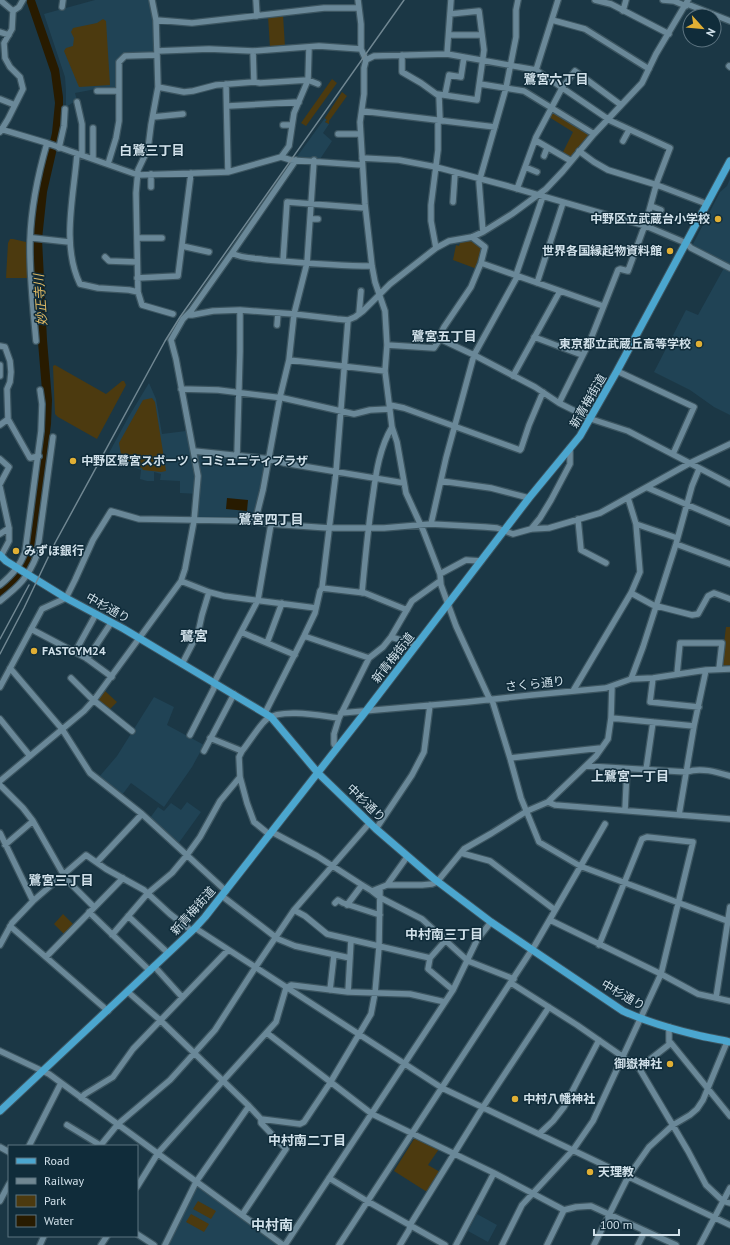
<svg xmlns="http://www.w3.org/2000/svg" width="730" height="1245" font-family="'PT Sans','Noto Sans JP',sans-serif">
<style>
.built{fill:#204355}
.green{fill:#4c3a0f}
.water{fill:#281b00}
.lines{fill:none;stroke-linecap:round;stroke-linejoin:round}
.minor-casing{stroke:#3c5560;stroke-width:8}
.major-casing{stroke:#3c5560;stroke-width:9}
.minor{stroke:#6a8898;stroke-width:5.5}
.major{stroke:#4ba6cf;stroke-width:7}
.rail{stroke:#708792;stroke-width:1.5}
.poi-dot{fill:#e1af34;stroke:#102c3a;stroke-width:1.5}
.labels{text-anchor:middle;stroke-width:3;stroke-linejoin:round;paint-order:stroke}
.poi-label{font-size:12px;font-weight:bold;fill:#d1e1ea;stroke:#102c3a;text-anchor:start}
.street-label{font-size:12px;fill:#d1e1ea;stroke:#102c3a}
.neighbourhood-label{font-size:13px;font-weight:bold;fill:#d1e1ea;stroke:#102c3a}
.water-label{font-size:13px;font-style:italic;fill:#e1ba63;stroke:#102c3a}
.quarter-label{font-size:14px;font-weight:bold;fill:#d1e1ea;stroke:#102c3a}
</style>
<rect width="100%" height="100%" fill="#1b3745"/>
<path class="built" d="M95,0h54l4,8 2,43 -1,1 -30,2 -8,8v26l-1,1h-19l-21,4 2,7 -11,7v-16l-1,-14 -21,-63z
M325,118l2,2 -2,2 4,2 -6,9 9,8 -12,18 -24,-1z
M730,179v85l-38,-18 28,-54 7,-6z
M724,268l6,2v145l-16,-8 -24,-17 -36,-18 32,-62 12,5z
M149,383l7,16 6,35 24,-3 6,23 70,6 4,3 -5,28 -8,29 -54,-2 -3,-2 4,-22 -20,-1v-12l-20,-1 1,-6 -7,-2v9h-7l-7,-2 1,-9 -13,-5 -15,-5 -7,5 -3,-1 26,-48z
M154,697l20,10 -7,18 37,20 -12,22 -28,40 -33,-24 -9,12 -23,-18 18,-21z
M187,802l14,10 -23,32 -28,-26 8,-11 6,4 7,-8 10,7z
M196,1188h3l78,57h-109z
M477,1214l20,11 -9,17 -20,-11z"/>
<path class="green" d="M283,15l2,32 -15,1 -2,-32z
M103,19l3,2 4,64 -31,2 -15,-36 2,-3 7,-2 1,-8 -3,-6 2,-4 24,-5z
M332,79l5,4 -31,43 -5,-3z
M342,92l5,4 -18,25v3l-4,-2 2,-2 -2,-2z
M552,111l39,23 -20,25 -9,-5 11,-22 -24,-15z
M10,239h3l13,3 2,36h-22l2,-35z
M471,239l12,10 -6,20 -24,-9 3,-15 3,1 2,-6z
M55,365l51,29 16,-13h2l2,4 -29,54 -39,-22 -3,-3 -2,-48z
M152,398l3,4 11,69 -5,1 -18,-2 -1,-2 -20,-8 -3,-17 24,-43z
M726,627h4v40l-9,1z
M105,691l12,11 -7,7 -12,-9z
M63,914l11,11 -9,10 -11,-11z
M417,1138l22,11 -11,16 12,7 -13,20 -33,-21 20,-32z
M198,1201l18,10 -5,8 -18,-10z
M191,1214l18,10 -5,8 -18,-10z"/>
<path class="water" d="M26,0h9l24,69 4,28v20l-2,14 -14,61 -5,47 5,101 5,60 -1,24 -17,135 -12,21 -22,18v-11l16,-15 14,-45 12,-137 -10,-120v-25l5,-48 15,-64 3,-30 -4,-30z
M227,498l21,2 -1,11 -21,-2z"/>
<g class="lines">
<g class="minor-casing">
<path id="minor" d="M152,0l4,20 2,67 -7,38 -3,24 -10,21 -2,23 2,99 4,13 31,9
M256,0l1,16
M358,0l3,24v25l5,11
M595,0l16,4 58,30
M663,0l11,1 12,5
M687,4l43,17
M62,7l1,-7
M13,11l6,-4 4,-7
M623,11l3,-11
M156,20l36,3 132,-15h35
M552,20l33,9 64,40
M0,32l9,3
M449,35h33
M157,51l52,-2 44,2 66,-5 42,3
M253,51l1,31
M447,54l4,-54
M402,55v17l19,11 18,13 1,24 -2,3v27l-7,55v16l5,27
M729,66l1,1
M536,70l22,-70
M226,84l2,88
M480,84l44,7 70,43
M158,87l26,5 9,-1 23,-6 38,-3 6,1 48,-3 10,4
M97,91h22
M437,94l40,6 7,-50 -5,-39 -29,3
M445,95l4,-20 12,2 3,-20
M0,99l15,6
M77,102l5,22v31
M228,106l71,-4
M362,111l133,16
M153,117l30,-3
M283,125h8
M0,129l47,14 91,32 90,-3 53,-15 10,3 71,5
M0,132l8,-13 15,-30 -3,-12 -10,-10 -5,-9 -1,-15 8,-14 1,-18 -13,-11
M338,134h22
M535,140l36,21
M623,141l6,-11
M59,148l5,-22 1,-17
M579,151l15,11 14,8 49,15 50,19
M77,154c-3,41 -16,91 3,130l18,4 31,2 9,2
M544,156l3,-8
M281,157l8,-11 5,-33 14,-33 1,-32
M362,158l37,2 37,7 68,18 142,41 40,17 5,5 39,20
M93,159v-31
M108,164l8,-26 3,-17v-59l6,-6 32,-1
M525,167l12,5
M151,174v13
M517,189l19,-52 26,-49 13,-17 46,34
M453,202l2,-29
M651,206l10,4
M310,219h8
M483,232l-4,-50 27,-94 10,-51v-27l2,-10
M33,238l36,4
M137,238h25
M182,246l27,6
M232,253c10,6 25,5 36,7 35,3 69,6 104,6
M105,257l4,4 28,1
M283,261l4,-59 78,6
M481,263l122,43
M516,275l27,-79
M137,278l41,-2 13,-103
M537,283l26,-80
M359,314l2,-23
M188,315h4l21,-4 27,-1 54,4 43,5 11,1 7,-3 8,-6 27,-27 46,-36 13,-7 23,-4 11,-5 29,-18 34,-25 17,-18 31,-37 48,-51 14,-29 32,-54
M277,325l1,-12
M534,337l48,18
M440,339l34,16 61,32 24,16 32,16 37,12 102,53
M36,341c-3,-34 -7,-67 -6,-101 1,-32 8,-66 17,-97
M387,345l47,3 6,-9v-4l4,-8 27,-40 10,-24 4,-16 -13,-10
M0,346l5,1 5,14 1,11 -1,10 -3,7 1,30
M289,360l96,11
M0,365v11
M617,371l77,36 -21,47
M513,376l47,-85
M181,389l37,1 65,8 71,16 16,-4 20,-1
M390,405l14,3 116,42 1,-1 8,-24 14,-33
M0,425l8,-6 22,39 9,-2
M194,451l76,8 14,4 120,20
M237,456l3,-104v-42
M0,459l9,8 -9,17
M441,481l50,7 38,10
M0,487l9,41v13l-8,15
M648,488l82,35
M578,519l3,31 25,13
M255,522l8,-32 17,-93 9,-37 5,-46 13,-51 7,-103
M431,524l15,-66 28,-103 43,-78
M636,524l41,14
M531,529l9,-11 11,-18 19,-36v-16
M0,534l9,-6
M676,544l54,20
M440,574l26,-14 15,1
M181,581l28,11 15,4 92,12
M0,585c12,-10 20,-19 25,-33l16,-121 1,-27 -2,-14
M322,588l43,5 42,17
M362,593c3,-33 6,-66 11,-98 3,-23 7,-48 19,-68
M631,593l22,12 39,10 6,-1 10,-18 6,-3 16,6
M0,601c19,-15 28,-23 37,-46l16,-118
M31,629l55,29 26,19
M241,632l54,23
M304,636l65,22
M391,637l26,8
M267,643l15,-40
M75,652l21,-38
M87,659l24,-36
M182,664l16,-31 4,-18 7,-23
M10,668l52,61 28,44 52,41 84,77
M677,674l3,-31h42l-3,26
M71,678l21,21 40,32
M653,678l-3,24 49,5
M631,679l12,-32 33,-103 16,-58 7,-17
M0,687l42,-78 24,-11 9,-18 18,-40 18,-29 28,8 111,2 21,3 58,4h55l47,-4 54,3 12,1 16,6 18,-5 18,-1 51,-15 90,-50 40,-19
M573,691l58,-98 9,-21 -4,-48 -8,-26
M490,700l-34,-74 -15,-41 -1,-11 -17,-44 -17,-37 -9,-51 -5,-15 -7,-56 2,-26 -2,-34 -10,-29 -3,-16 -7,-62 -5,-82 4,-28v-26l2,-8 8,-4 73,-2 89,16 75,51 59,27 -13,34 -11,40 -18,49 -8,-2 -2,1 -28,71 -31,62
M492,700l18,58 11,40 18,44 41,24 150,56
M265,713l39,-77 11,-23 5,-22 2,-3 14,-116 12,-152
M341,713l126,-11 65,-7 74,-7 25,-9 22,-1 53,-8 24,-1
M611,718l83,8
M0,719l30,37
M190,735l24,-47v-5l44,-83 13,-76
M210,738l32,13
M337,748l-3,-4v-10l5,-16 30,-60 14,-11 8,-10 21,-36 28,-20
M204,751l30,-57
M510,758l91,-10
M586,766l101,6c13,-5 30,0 43,4
M646,770l7,-48
M0,781l84,-70 10,-11 87,-119 4,-12 9,-48 4,-45 -22,-117 -5,-19 12,-21 8,-8 41,-58 64,-93
M0,785l23,23 10,13 33,58 28,28
M548,802l7,3 175,14
M625,810l2,-41
M679,815l15,-89 12,-56
M376,829l36,-54 12,-23 6,-47
M272,832l45,24 45,29 10,6 9,7 41,21 46,42 46,18
M0,833l33,68
M270,835l-16,-13 -7,-19 -7,-26 -1,-20 3,-6c6,-7 18,-27 25,-32 15,-11 55,-3 72,-1
M5,845l28,-24
M461,853l29,8 65,49
M97,862l45,-48
M387,885l20,-28
M372,891l15,-6h35l10,-1 5,-2 27,-33 28,-16 35,-22 21,-9 48,-46 12,-17 3,-21 1,-32
M222,896l56,43 17,7 55,12 1,-18
M335,903l3,-3 5,3 37,12
M347,905l15,-20
M294,910l11,6 22,18 103,24 15,-17
M89,912l61,59
M128,916l40,37
M550,920l111,54 37,20 32,7
M10,926l98,85
M195,928l247,160 288,137
M112,935l36,-42 24,-20 15,-18 13,-18 20,-36 20,-24
M0,945l12,-22 21,-22 53,-46 20,14 38,21 26,24 22,17
M46,957l77,-79
M430,958l-2,11 25,21
M154,966l28,31
M511,983l66,42 62,43 49,83 18,34 17,16 7,2
M330,990l4,-35
M128,992l32,28 89,86 12,13v4l25,26 -44,66
M348,992l2,-34
M716,998l14,-91
M267,1033l105,81 122,59 70,37 12,-3 15,-1 85,39
M671,1043l59,73
M0,1051l49,23 234,171
M639,1068l32,-25 -2,-1v-15
M81,1098l4,-4 28,-17 20,-28 95,-99
M261,1119l39,5 4,-2 26,-39 41,-69 4,-21 4,-46 1,-58
M67,1125l33,20
M539,1134l14,-13 11,-14 35,-67
M29,1146l32,-63
M100,1146l18,-22 52,-44 45,-50 40,-62 39,-58 73,-84
M0,1147l9,5
M329,1178l38,23 78,44
M137,1187l21,-34 118,-131 10,-34 5,-3 57,7 62,2 35,8
M0,1201l9,-17
M137,1234l17,11
M40,1245l4,-9
M101,1245l6,-9
M165,1245l31,-63 53,-76
M285,1245l168,-255 24,-50 14,-18
M339,1245l196,-300 70,-121
M400,1245l9,-15 1,-5 73,-118 66,-100
M456,1245l38,-72
M502,1245l20,-40 51,-55 20,-29 68,-147 32,-132 -46,-5 -5,2 -43,106
M547,1245l17,-35
M594,1245l34,-68 21,-30 24,-22 17,-10 7,-6 6,-9 24,-58
M638,1245l7,-14
M700,1245l30,-57"/>
</g>
<g class="major-casing">
<path id="major" d="M0,555l6,6 60,37 58,31 147,88 47,56 58,56 57,49 58,44 132,89c24,11 49,18 74,24 11,3 22,4 33,7
M0,1111l195,-183 10,-11 161,-206 163,-213 51,-62 37,-65 113,-210"/>
</g>
<use href="#minor" class="minor"/>
<use href="#major" class="major"/>
<path class="rail" d="M0,639l29,-54
M0,654l24,-46 31,-65 110,-202 15,-24 224,-317"/>
</g>
<g class="poi-dot">
<circle cx="718" cy="219" r="4"/>
<circle cx="670" cy="251" r="4"/>
<circle cx="699" cy="344" r="4"/>
<circle cx="73" cy="461" r="4"/>
<circle cx="16" cy="551" r="4"/>
<circle cx="34" cy="651" r="4"/>
<circle cx="670" cy="1064" r="4"/>
<circle cx="515" cy="1099" r="4"/>
<circle cx="590" cy="1172" r="4"/>
</g>
<g class="labels">
<g class="poi-label">
<text x="710" y="223" text-anchor="end">中野区立武蔵台小学校</text>
<text x="662" y="255" text-anchor="end">世界各国縁起物資料館</text>
<text x="691" y="348" text-anchor="end">東京都立武蔵丘高等学校</text>
<text x="81" y="465">中野区鷺宮スポーツ・コミュニティプラザ</text>
<text x="24" y="555">みずほ銀行</text>
<text x="42" y="655">FASTGYM24</text>
<text x="662" y="1068" text-anchor="end">御嶽神社</text>
<text x="523" y="1103">中村八幡神社</text>
<text x="598" y="1176">天理教</text>
</g>
<g class="street-label">
<text transform="translate(588 401) rotate(-60)" y="4">新青梅街道</text>
<text transform="translate(108 608) rotate(29)" y="4">中杉通り</text>
<text transform="translate(393 658) rotate(-52)" y="4">新青梅街道</text>
<text transform="translate(535 684) rotate(-6)" y="4">さくら通り</text>
<text transform="translate(366 803) rotate(44)" y="4">中杉通り</text>
<text transform="translate(193 911) rotate(-48)" y="4">新青梅街道</text>
<text transform="translate(623 995) rotate(30)" y="4">中杉通り</text>
</g>
<g class="neighbourhood-label">
<text x="556" y="84">鷺宮六丁目</text>
<text x="152" y="155">白鷺三丁目</text>
<text x="444" y="341">鷺宮五丁目</text>
<text x="271" y="524">鷺宮四丁目</text>
<text x="630" y="781">上鷺宮一丁目</text>
<text x="61" y="885">鷺宮三丁目</text>
<text x="444" y="939">中村南三丁目</text>
<text x="307" y="1145">中村南二丁目</text>
</g>
<g class="water-label">
<text transform="translate(40 300) rotate(-94)" y="5">妙正寺川</text>
</g>
<g class="quarter-label">
<text x="194" y="641">鷺宮</text>
<text x="272" y="1230">中村南</text>
</g>
</g>
<rect x="8" y="1145" width="130" height="92" fill="#102c3a" stroke="#5d7480"/>
<rect x="16" y="1158" width="20" height="6" fill="#4ba6cf" stroke="#5d7480"/>
<text x="44" y="1165" font-size="12" fill="#d1e1ea">Road</text>
<rect x="16" y="1178" width="20" height="6" fill="#708792" stroke="#5d7480"/>
<text x="44" y="1185" font-size="12" fill="#d1e1ea">Railway</text>
<rect x="16" y="1195" width="20" height="12" fill="#4c3a0f" stroke="#5d7480"/>
<text x="44" y="1205" font-size="12" fill="#d1e1ea">Park</text>
<rect x="16" y="1215" width="20" height="12" fill="#281b00" stroke="#5d7480"/>
<text x="44" y="1225" font-size="12" fill="#d1e1ea">Water</text>
<g transform="translate(702 28) rotate(117)"><circle r="19" fill="#102c3a" stroke="#5d7480"/>
<path d="M0-3L7 15L0 10L-7 15Z" fill="#e1af34"/>
<text y="-6" font-size="11" font-weight="bold" text-anchor="middle" fill="#d1e1ea">N</text>
</g>
<path d="M594 1229v6h85v-6" fill="none" stroke="#d1e1ea" stroke-width="2"/>
<text x="600" y="1229" font-size="12" fill="#d1e1ea" stroke="#102c3a" stroke-width="3" paint-order="stroke">100 m</text>
</svg>
